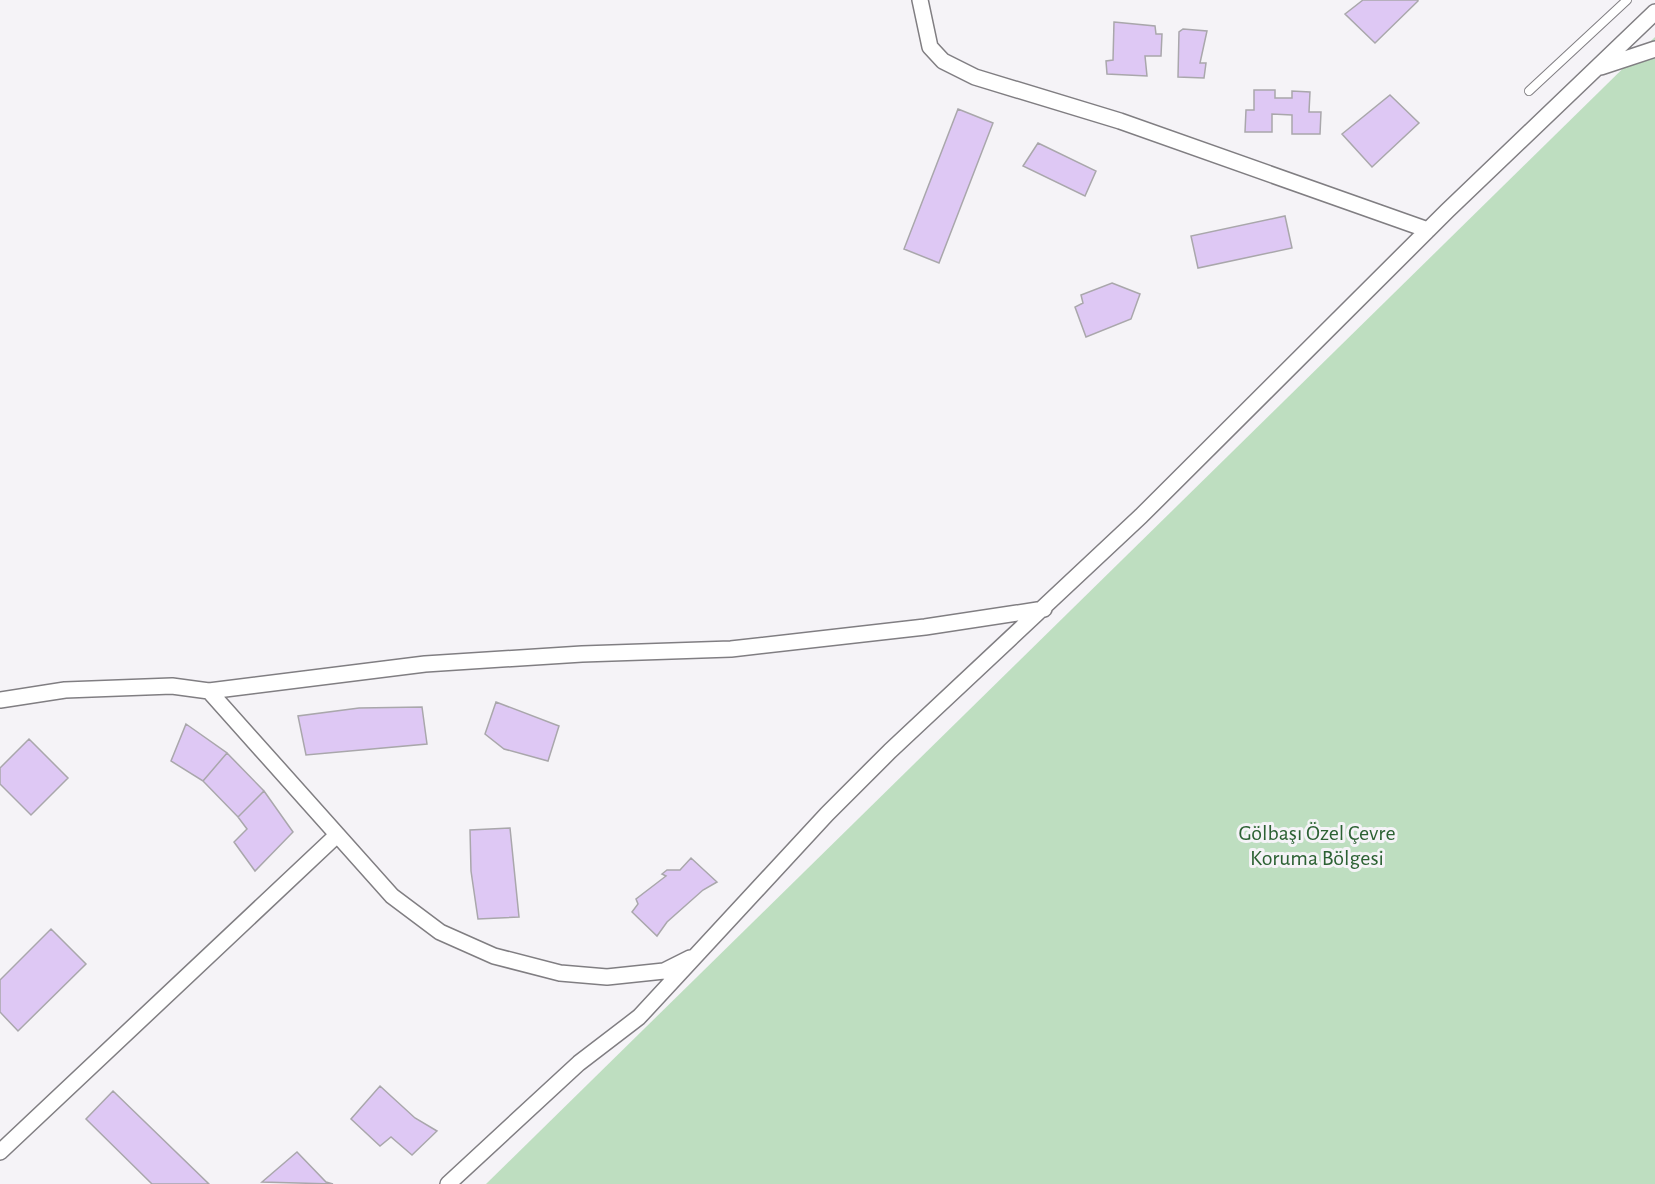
<svg xmlns="http://www.w3.org/2000/svg" width="1655" height="1184" font-family="'Alegreya Sans',sans-serif">
<style>
.green{fill:#bedec0}
.building{fill:#dec8f4;stroke:#a9a7ab;stroke-width:1.5}
.lines{fill:none;stroke-linecap:round;stroke-linejoin:round}
.service-casing{stroke:#807e82;stroke-width:10}
.minor-casing{stroke:#807e82;stroke-width:18}
.service{stroke:#fff;stroke-width:8}
.minor{stroke:#fff;stroke-width:15}
.labels{text-anchor:middle;stroke-width:6;stroke-linejoin:round;paint-order:stroke}
.park-label{font-size:22px;fill:#2c6133;stroke:#f5f3f7}
</style>
<rect width="100%" height="100%" fill="#f5f3f7"/>
<path class="green" d="M1655,37v1147h-1169z"/>
<path class="building" d="M1363,0h55v1l-43,42 -30,-29z
M1114,22l41,4 1,8h6l-1,22h-16l2,20 -40,-2 -1,-13 7,-1z
M1183,29l24,2 -7,32h6l-2,15 -26,-1 1,-45z
M1254,90h21v8h17v-7l18,1 -1,20h12l-1,22h-28v-19l-20,-1v18h-27l1,-22h8z
M1390,95l29,28 -47,44 -30,-33z
M958,109l35,14 -54,140 -35,-14z
M1038,143l58,28 -11,25 -62,-30z
M1285,216l7,32 -94,20 -7,-32z
M1112,283l28,11 -9,25 -45,18 -11,-30 8,-4 -2,-8z
M496,702l63,24 -11,35 -44,-12 -19,-15z
M422,707l5,37 -121,11 -8,-39 61,-8z
M186,724l41,29 -24,28 -32,-20z
M29,739l39,39 -37,37 -31,-31v-16z
M227,753l37,38 -26,26 -35,-36z
M264,791l29,41 -38,39 -21,-29 13,-13 -9,-12z
M510,828l9,89 -41,2 -7,-48 -1,-41z
M691,858l26,24 -14,8 -36,32 -10,14 -25,-24 6,-8 -2,-5 30,-23 -4,-2 5,-4h13z
M51,929l35,35 -68,67 -18,-19v-32z
M380,1086l35,32 22,13 -25,24 -21,-18 -11,9 -29,-27z
M113,1091l96,93h-57l-66,-65z
M297,1152l29,30 7,2 -71,-2z"/>
<g class="lines">
<g class="service-casing">
<path id="service" d="M1529,91l98,-91"/>
</g>
<g class="minor-casing">
<path id="minor" d="M920,0l10,47 13,14 32,16 145,44 308,109
M1601,67l54,-18
M209,691l183,205 48,36 54,24 66,17 47,4 57,-6 26,-13
M0,700l65,-10 107,-4 37,5 216,-27 157,-10 149,-5 194,-22 119,-18
M0,1152l337,-317
M448,1184l131,-121 60,-46 188,-203 63,-63 251,-235 306,-305 208,-199"/>
</g>
<use href="#service" class="service"/>
<use href="#minor" class="minor"/>
</g>
<g class="labels">
<g class="park-label">
<text x="1317" y="840">Gölbaşı Özel Çevre<tspan x="1317" dy="25">Koruma Bölgesi</tspan></text>
</g>
</g>
</svg>
